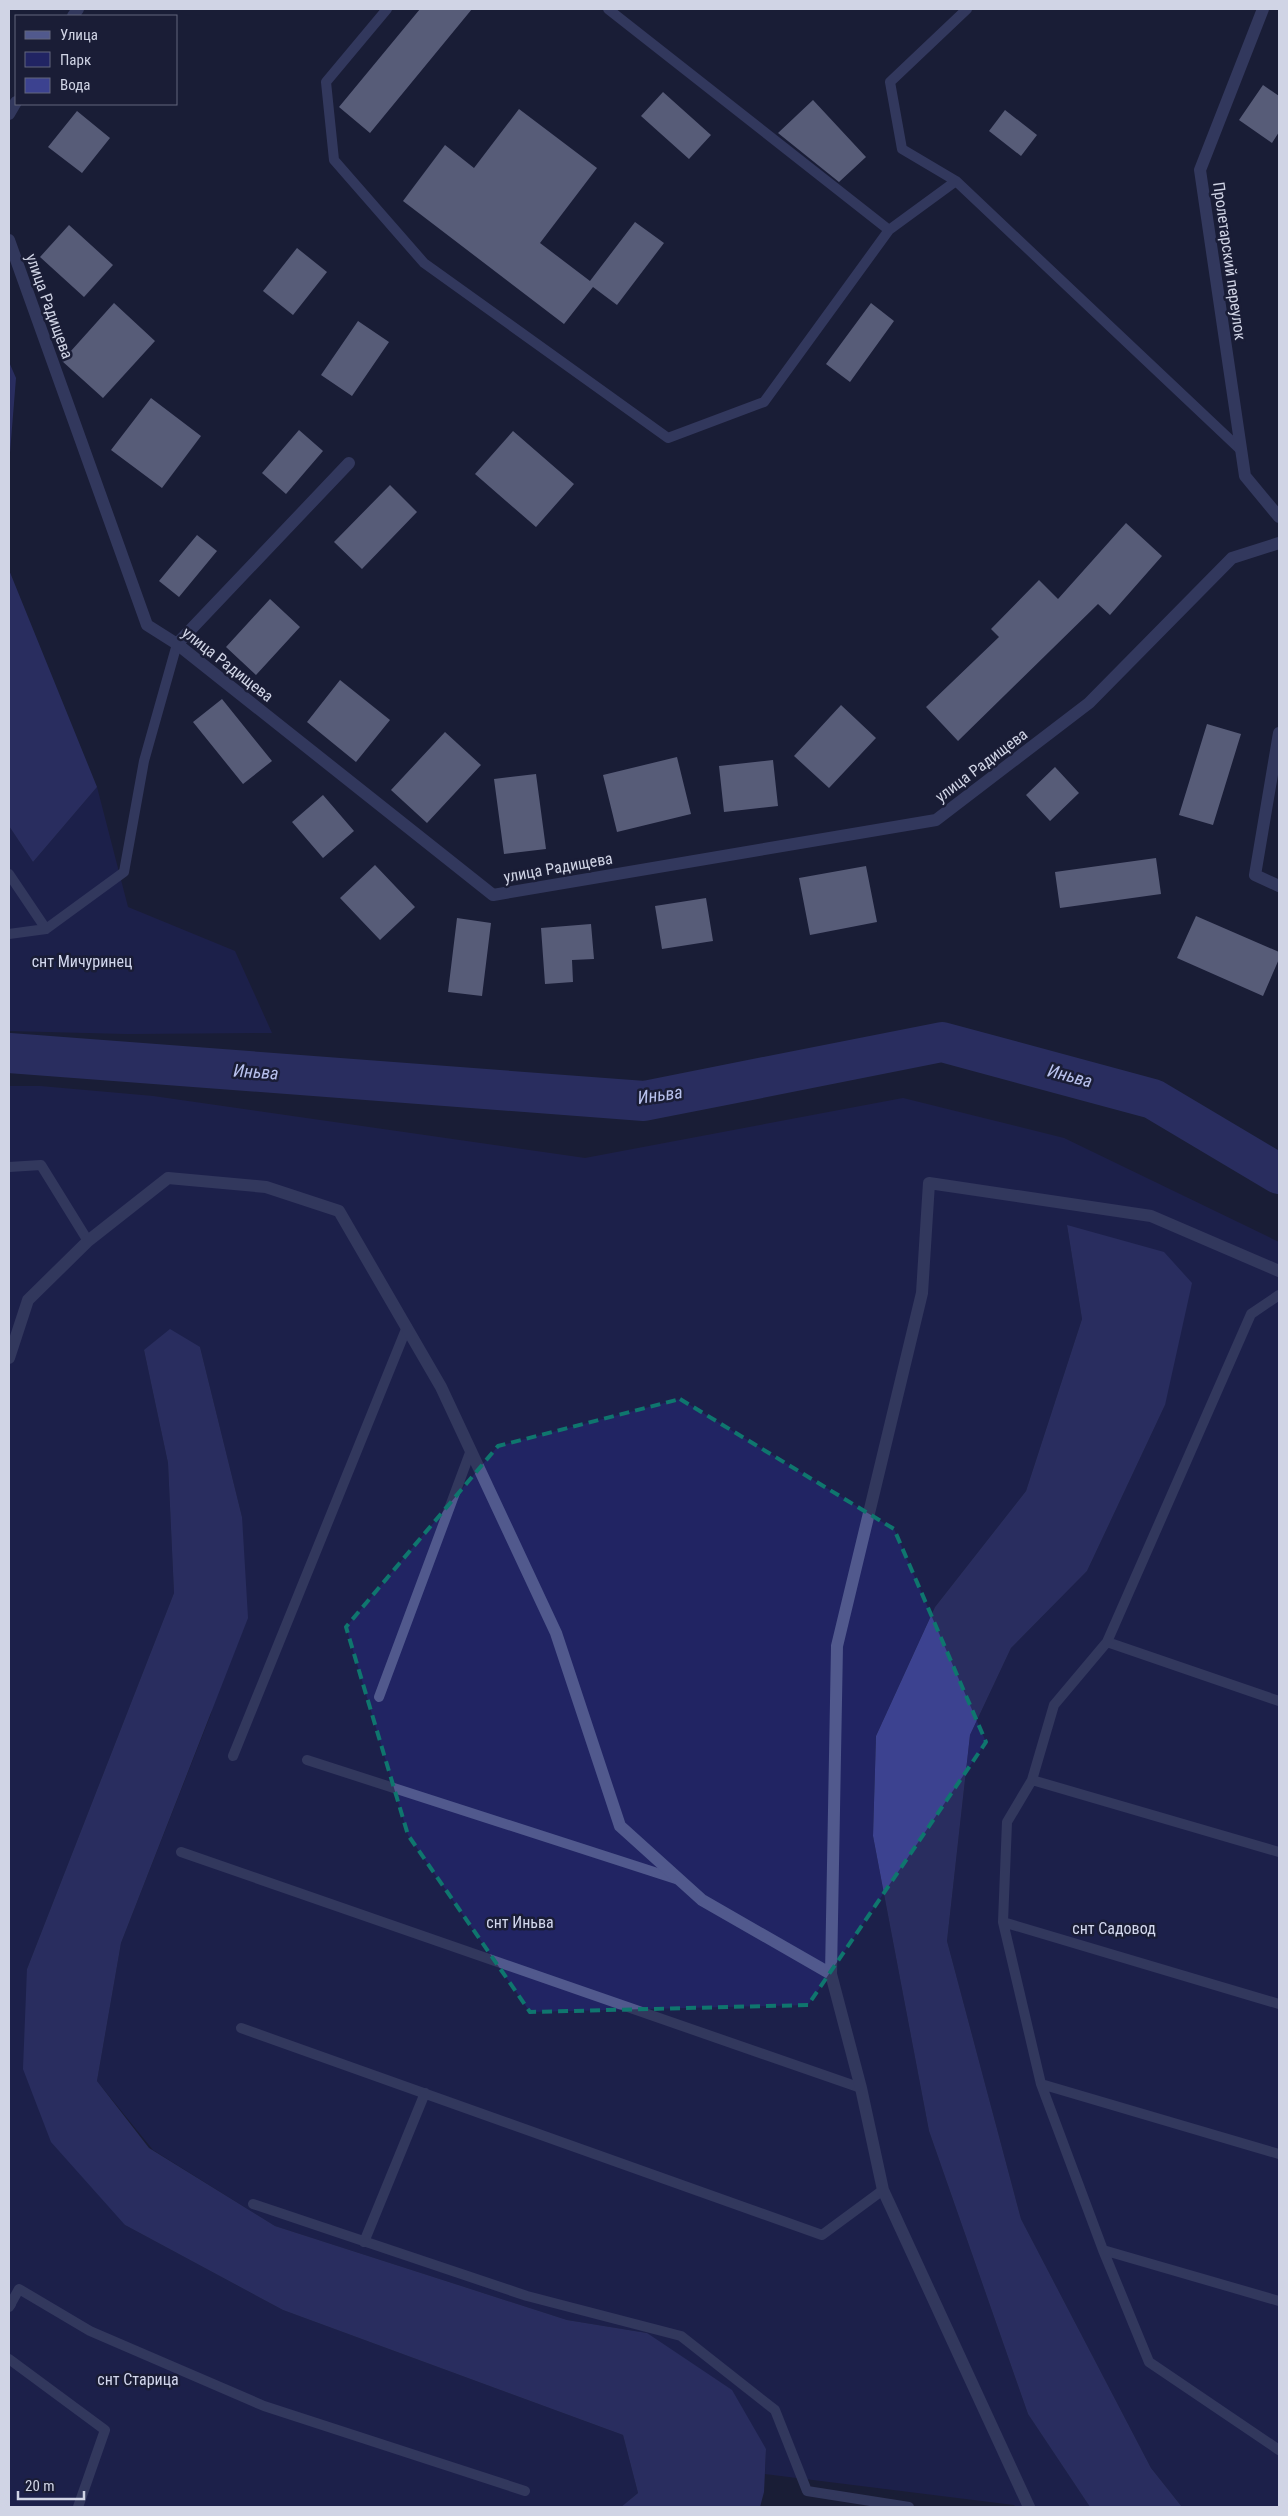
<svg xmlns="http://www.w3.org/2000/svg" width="1288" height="2516" font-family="'Roboto Condensed',sans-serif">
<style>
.green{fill:#212463}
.water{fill:#3c4290}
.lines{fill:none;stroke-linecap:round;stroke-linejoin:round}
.river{stroke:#3c4290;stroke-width:40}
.building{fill:#a2a8c8}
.service{stroke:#51598d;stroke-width:10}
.minor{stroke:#51598d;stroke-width:12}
.tertiary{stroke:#51598d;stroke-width:12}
.marked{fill:none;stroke:#0f766e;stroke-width:4;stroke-dasharray:10 6;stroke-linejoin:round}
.labels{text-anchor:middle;stroke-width:5;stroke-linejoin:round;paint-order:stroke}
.street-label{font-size:16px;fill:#d0d4e5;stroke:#1a1d36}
.park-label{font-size:16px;fill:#d3d8ee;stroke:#1a1d36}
.water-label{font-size:18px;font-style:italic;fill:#b8c1ed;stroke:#1a1d36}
</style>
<rect width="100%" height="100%" fill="#1a1d36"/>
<path class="green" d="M97,787l31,120 107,44 37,82 -145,1 -118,-3v-205l24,36z
M9,1086h31l113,10 432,62 318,-60 161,40 215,104v1265h-97l-31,-39 -130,-249 -74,-278 23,-206 41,-87 76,-77 78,-166 -98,-180 15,94 -56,172 -91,116 -59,129 -3,100 56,295 99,283 62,93h-74l-2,-2 -249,-31 1,-25 -119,-116 -80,-13 -292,-94 -122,-76 -56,-69 24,-138 90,-229 31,-197 -42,-170 -56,3 24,113 6,130 -147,376 98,256 158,85 340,125 15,58 -17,14h-612z"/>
<path class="water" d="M9,362l7,16 -7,87z
M9,570l88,217 -64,75 -24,-36z
M1067,1225l97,27 28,31 -27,122 -78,166 -76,77 -41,87 -23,206 74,278 130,249 31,39h-92l-62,-93 -99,-283 -56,-295 3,-100 59,-129 91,-116 56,-172z
M170,1329l30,18 42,170 6,101 -127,325 -24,138 52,67 126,78 292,94 80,13 85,57 34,59 -2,43 -4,15h-139l17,-14 -15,-58 -340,-125 -158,-85 -74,-83 -28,-73 4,-100 147,-376 -6,-130 -24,-113z"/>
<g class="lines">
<path class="river" d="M9,1053l635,48 298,-59 211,57 126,75"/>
</g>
<path class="building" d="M420,9h52l-102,124 -31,-26z
M1263,85l16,11v36l-7,11 -33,-23z
M663,92l48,43 -22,24 -48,-43z
M813,100l53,57 -27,25 -61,-49z
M519,109l78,59 -57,75 50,38 45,-59 29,21 -47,62 -24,-18 -29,37 -161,-123 42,-56 29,23z
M1005,110l32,25 -16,21 -32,-25z
M77,111l33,27 -28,35 -34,-26z
M69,225l44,40 -29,32 -44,-40z
M297,248l30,24 -34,43 -30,-24z
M114,303l41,38 -52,57 -41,-37z
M871,303l23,18 -44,61 -24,-18z
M358,321l31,21 -37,54 -31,-21z
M151,398l50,38 -39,52 -51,-38z
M299,430l24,21 -37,43 -24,-21z
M513,431l61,53 -38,43 -61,-53z
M390,485l27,27 -55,57 -28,-27z
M1126,523l36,33 -52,59 -12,-11 -140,137 -32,-34 73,-70 -8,-8 48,-49 19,19z
M197,535l20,16 -38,46 -20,-16z
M270,599l30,28 -44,48 -30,-28z
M340,680l50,40 -34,42 -49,-40z
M222,699l50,62 -29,23 -50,-62z
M841,705l35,33 -47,50 -35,-32z
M1207,724l34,10 -28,91 -34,-10z
M445,732l36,33 -54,58 -36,-33z
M677,757l14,57 -74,18 -14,-57z
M773,760l5,46 -54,6 -5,-46z
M1055,767l24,26 -29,28 -24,-26z
M536,774l10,75 -42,5 -10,-75z
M323,795l31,36 -31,27 -31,-36z
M1156,858l5,36 -101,14 -5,-36z
M375,865l40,42 -35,33 -40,-42z
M866,866l11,56 -67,13 -11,-57z
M706,898l7,43 -51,8 -7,-43z
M1196,916l83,36v7l-16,37 -86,-38z
M457,918l34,5 -9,73 -34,-4z
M591,924l3,35 -22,1 1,22 -28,2 -4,-56z"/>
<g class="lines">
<path class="service" d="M387,9l-61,73 8,78 90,103 244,175 96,-36 125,-172 67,-49 286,270
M608,9l281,221
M956,181l-54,-32 -12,-67 77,-73
M9,874l37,55
M9,934l37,-5 78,-57 20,-111 33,-117
M9,1167l32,-2 47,76
M1279,1295l-28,19 -144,328 172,59
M1107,1642l-53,63 -22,75 247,72
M379,1697l92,-247
M233,1756l174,-429
M307,1760l372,120
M1032,1780l-25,42 -4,100 276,82
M181,1852l680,236
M1003,1922l38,162 238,70
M241,2028l581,207 61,-45
M1041,2084l62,166 176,51
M253,2204l274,92 154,40 94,74 32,81 102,16
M364,2242l61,-149
M1103,2250l46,112 130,88
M9,2307l10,-18 71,42 174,75 261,85
M9,2359l96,71 -27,77"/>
<path class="minor" d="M73,16l5,-7
M9,114l7,-12
M9,240l138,385 30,19 316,251 443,-75 153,-117 143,-145 47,-15
M177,644l172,-181
M1279,733l-24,142 24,11
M9,1358l19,-58 60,-59 80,-63 98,9 73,24 102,176 115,246 64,193 82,74 129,74
M9,2304h1
M1029,2507l-146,-317 -22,-102 -30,-114 6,-328 85,-353 7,-110 222,33 128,55"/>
<path class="tertiary" d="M1263,9l-63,161 45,306 34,41"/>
</g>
<path d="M0 0H1288V2516H0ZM680,1399l214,130 92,213 -178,263 -278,7 -122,-177 -62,-208 152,-181z" fill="#1a1d36" fill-opacity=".55" fill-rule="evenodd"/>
<path class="marked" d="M680,1399l214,130 92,213 -178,263 -278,7 -122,-177 -62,-208 152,-181z"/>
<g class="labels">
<g class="street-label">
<text transform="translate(1230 261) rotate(82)" y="6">Пролетарский переулок</text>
<text transform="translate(50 306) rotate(70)" y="6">улица Радищева</text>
<text transform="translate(228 664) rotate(38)" y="6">улица Радищева</text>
<text transform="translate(981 765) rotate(-37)" y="6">улица Радищева</text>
<text transform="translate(558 867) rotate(-10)" y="6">улица Радищева</text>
</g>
<g class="park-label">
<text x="82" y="967">снт Мичуринец</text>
<text x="520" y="1928">снт Иньва</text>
<text x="1114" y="1934">снт Садовод</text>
<text x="138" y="2385">снт Старица</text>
</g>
<g class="water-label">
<text transform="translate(256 1072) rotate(4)" y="6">Иньва</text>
<text transform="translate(1070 1076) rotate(15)" y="6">Иньва</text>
<text transform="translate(660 1095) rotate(-8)" y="6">Иньва</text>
</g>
</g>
<rect width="1288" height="2516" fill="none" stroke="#d0d4e5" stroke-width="20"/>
<rect x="15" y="15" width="162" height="90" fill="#1a1d36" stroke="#63667c"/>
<rect x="25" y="31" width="25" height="8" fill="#51598d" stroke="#63667c"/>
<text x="60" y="40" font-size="15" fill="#d0d4e5">Улица</text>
<rect x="25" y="52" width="25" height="15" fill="#212463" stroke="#63667c"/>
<text x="60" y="65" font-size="15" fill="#d0d4e5">Парк</text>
<rect x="25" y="78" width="25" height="15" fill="#3c4290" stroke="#63667c"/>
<text x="60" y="90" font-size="15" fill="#d0d4e5">Вода</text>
<path d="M18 2491v8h66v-8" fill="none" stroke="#d0d4e5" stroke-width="2.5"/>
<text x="25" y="2491" font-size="15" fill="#d0d4e5" stroke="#1a1d36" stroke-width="4" paint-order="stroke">20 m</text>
</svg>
